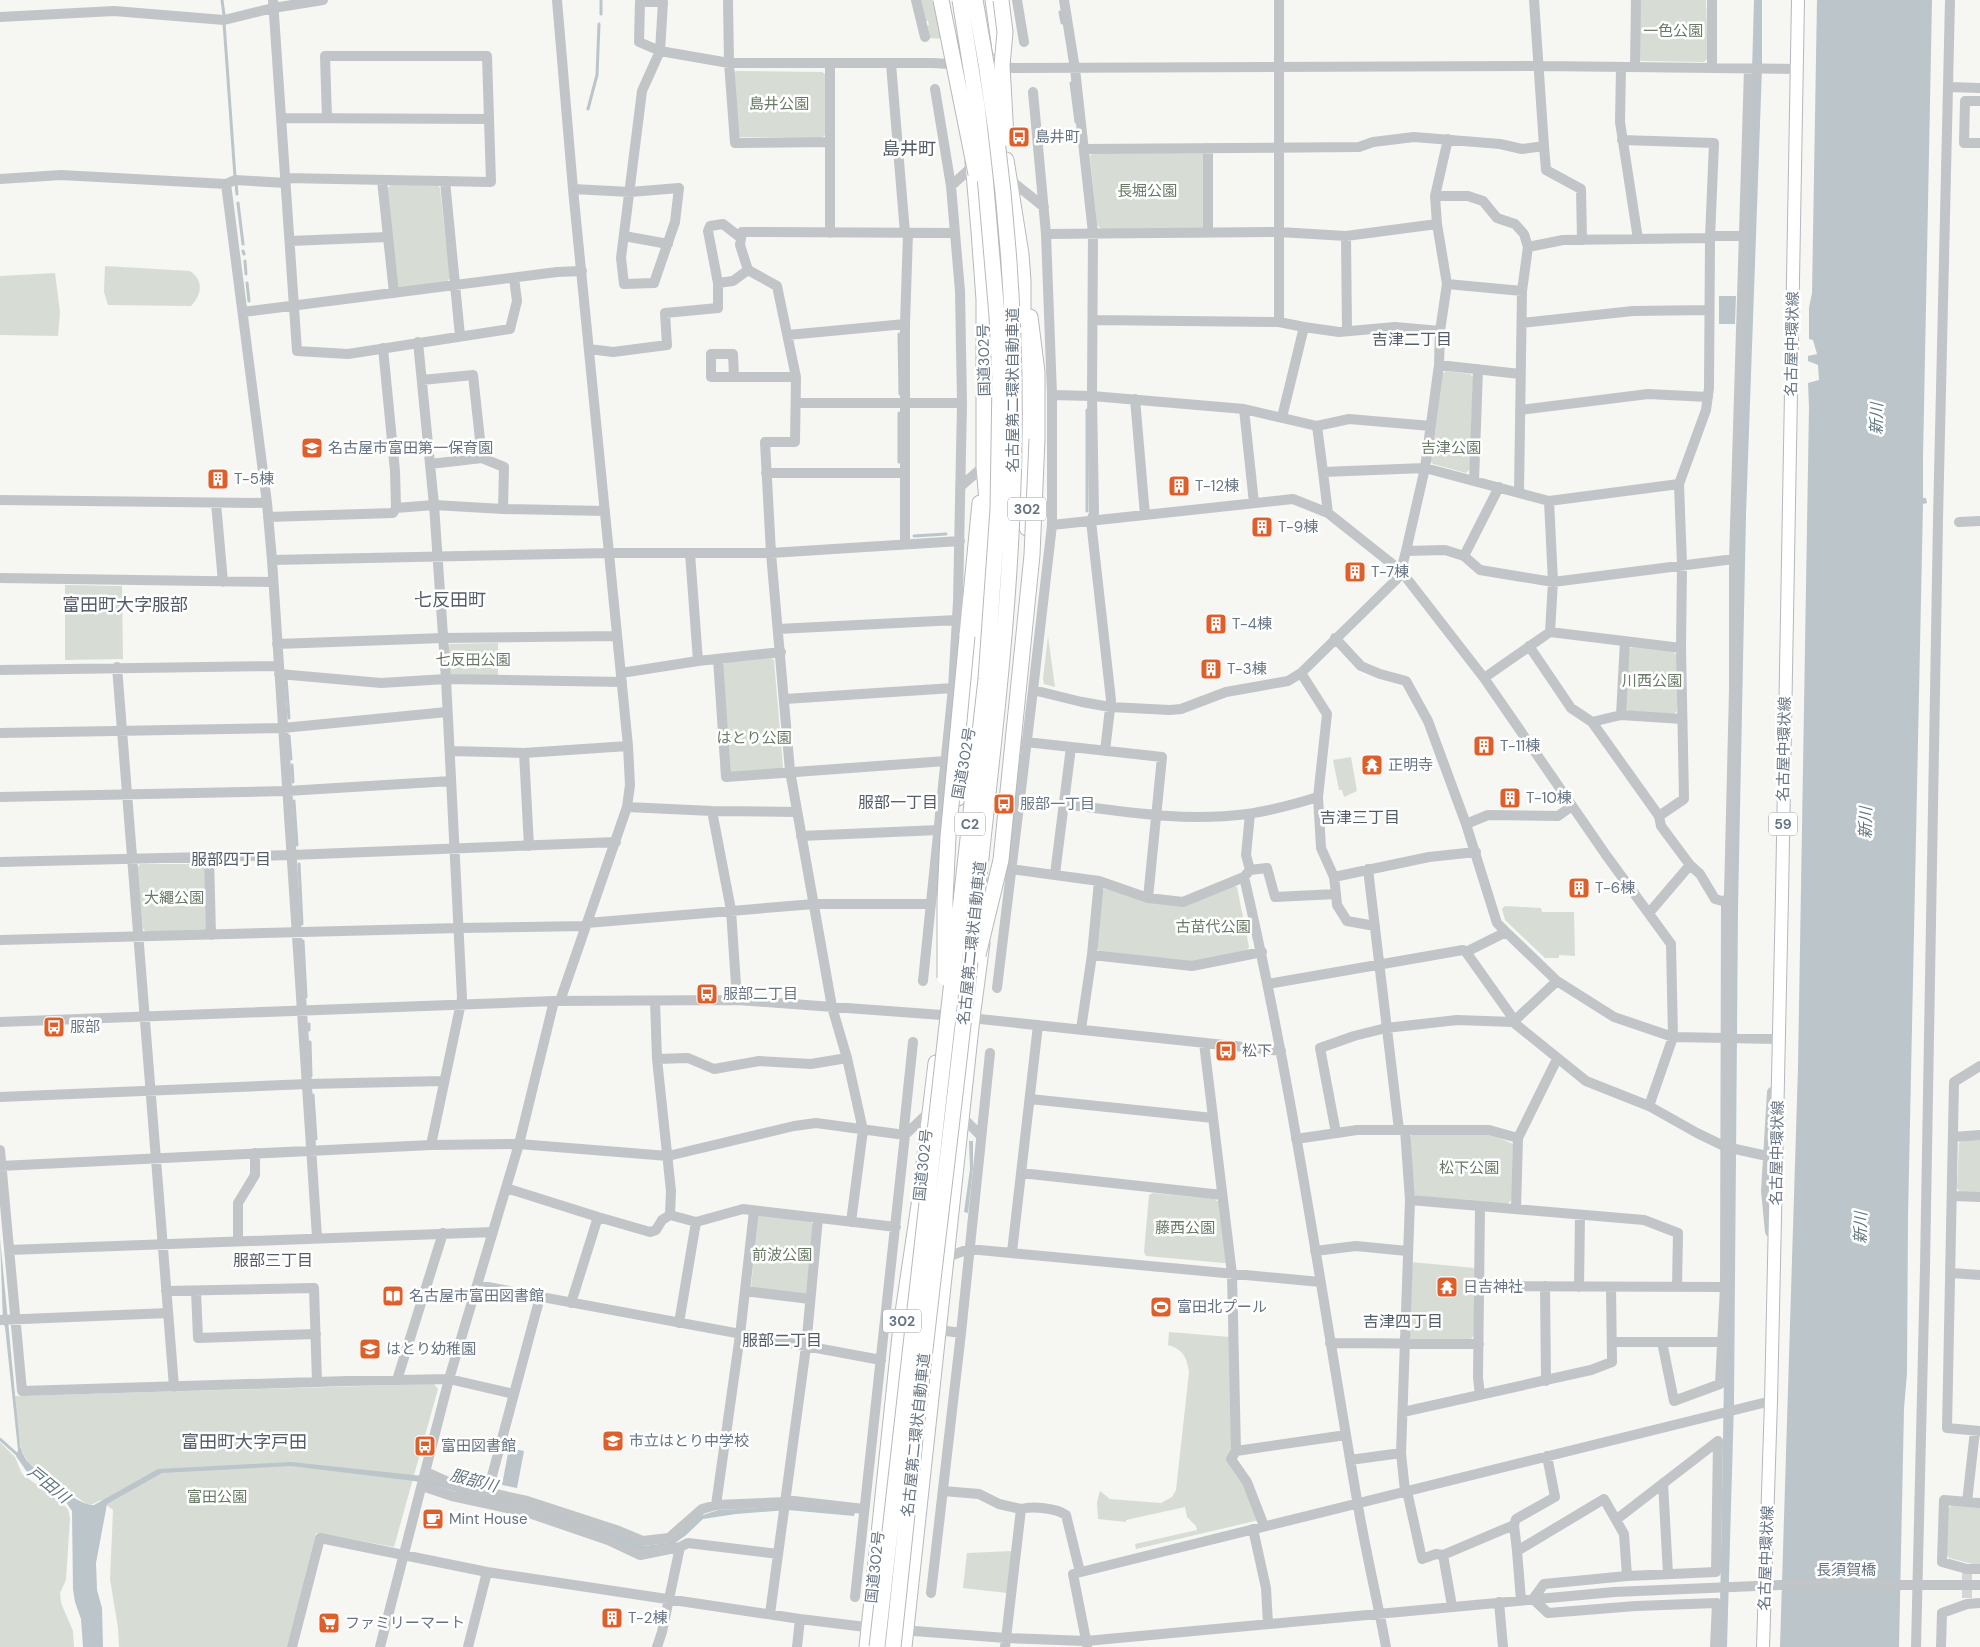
<svg xmlns="http://www.w3.org/2000/svg" width="1980" height="1647" font-family="'DM Sans','Noto Sans JP',sans-serif">
<style>
.green{fill:#d7ddd4}
.water{fill:#bbc5ca}
.lines{fill:none;stroke-linecap:round;stroke-linejoin:round}
.stream{stroke:#bbc5ca;stroke-width:3}
.minor-tunnel{stroke:#d2d6d7;stroke-width:10;stroke-dasharray:10 5;stroke-linecap:butt}
.major-casing{stroke:#b4b8bc;stroke-width:14}
.highway-casing{stroke:#b6b9bc;stroke-width:17}
.minor{stroke:#c1c5c8;stroke-width:10}
.major{stroke:#fff;stroke-width:12}
.highway{stroke:#fff;stroke-width:15}
.highway-bridge-casing{stroke:#b6b9bc;stroke-width:17;stroke-linecap:butt}
.highway-bridge{stroke:#fff;stroke-width:15}
.labels{text-anchor:middle;stroke-width:5;stroke-linejoin:round;paint-order:stroke}
.shield{fill:#fff;stroke:#949ea8;stroke-width:1}
.shield-label{font-size:14px;font-weight:bold;fill:#667483}
.park-label{font-size:15px;fill:#687a65;stroke:#fff}
.poi-label{font-size:15px;fill:#667483;stroke:#fff;text-anchor:start}
.street-label{font-size:15px;fill:#667483;stroke:#fff}
.neighbourhood-label{font-size:16px;fill:#545e68;stroke:#fff}
.water-label{font-size:16px;font-style:italic;fill:#62767f;stroke:#fff}
.quarter-label{font-size:18px;fill:#545e68;stroke:#fff}
</style>
<rect width="100%" height="100%" fill="#f6f6f3"/>
<path class="green" d="M919,0h23l2,39 -16,-1 -2,-12 3,-1 -1,-4h-4z
M1639,0h67l2,58 -4,4 -63,-1 -3,-4z
M736,71l86,1 3,2v61l-3,3 -82,-1 -3,-4 -4,-60z
M1093,153h110l2,3v70l-3,3h-101l-4,-4 -7,-69z
M391,184l47,2 2,2 10,90 -4,5 -46,5 -3,-3 -10,-96z
M105,266l85,5c14,10 12,23 1,35l-83,-1 -4,-13z
M55,273l5,39 -2,24 -58,-1v-59z
M1446,371l24,3 3,3 -3,92 -4,4 -33,-9 -3,-3 12,-87z
M65,585l57,1 1,73 -58,1z
M1048,636l7,51 -11,-3 -1,-5z
M498,643v34h-48l-2,-31 2,-2z
M1632,647l41,5 4,3v56l-3,3 -47,-3 -2,-4 3,-57z
M770,657l4,3 9,107 -2,3 -49,3 -3,-2 -7,-105 3,-4z
M1351,757l6,34 -13,6 -2,-7h-3l-6,-30z
M140,864h62l4,2 2,62 -3,3h-60l-2,-3 -6,-60z
M1233,885l4,2 12,60 -2,3 -54,12 -94,-11 -3,-5 6,-56 3,-2 79,19z
M1505,906l36,2 1,4h32l1,44 -16,-1v3h-14l-40,-38 -3,-11z
M1412,1135h81l20,9 -1,56 -5,4 -90,-7 -4,-4 -4,-55z
M1980,1139v54l-20,-1 -3,-4 2,-45 3,-3z
M1153,1193l61,6 5,3 8,60 -3,1 -78,-7 -2,-4 5,-57z
M761,1215l49,6 3,3 -7,69 -3,2 -50,-6 -2,-2 7,-70z
M1411,1262l64,6 -1,67 -3,4h-60l-3,-3z
M1169,1332l61,5 2,112 27,71 -123,29 -1,-5 62,-14 -1,-4 -9,-9 -2,-10 -59,13v2l-28,-3 -1,-17 3,-11 10,8 51,4 11,-6 4,-7 13,-118c-2,-14 -6,-23 -21,-27z
M434,1384l4,5 -44,158 -78,-14 -29,114h-168l-1,-19 -8,-49 3,-69 -8,-6 -4,-4 -8,4 -5,1 -58,-41c-15,-18 -13,-46 -15,-68z
M0,1442l15,15 7,17 41,30 5,5 2,9 -4,62 -6,13 1,10 12,28 1,16h-74z
M1952,1505l28,1v60l-31,-8 -3,-4 2,-46z
M1012,1551l-5,42 -44,-5 4,-35z"/>
<path class="water" d="M1754,0h8v68l-16,446 -8,394 -4,494 -7,245h-8c6,-246 7,-491 11,-737 4,-303 16,-607 24,-910z
M1817,0h115l-9,458v40h3l1,5 -4,1 -15,713 -1,156 -3,35 -5,239h-119l18,-580 11,-660 -1,-24 11,-3 -1,-15 -10,-4v-5l9,-2 -4,-14 -4,-1v-31l3,-15z
M1719,296h17l-1,28h-16z
M969,1141h4v27l-5,45 -4,-1 6,-43z
M0,1238l20,208c3,7 4,12 9,17 11,11 51,44 65,42l64,-36 133,-7 142,15 93,26 91,31 27,12 23,-3 33,-27 18,-6 59,-3 13,-3 65,8 -1,4 -66,-6 -52,4 -33,5 -18,17 -16,11 -26,4 -33,-14 -177,-52 -19,-4 -123,-15 -129,7 -55,31 -11,59 1,27 5,18 1,39h-20l-2,-28 -6,-17 -2,-13 -1,-78 -8,-12 -37,-27 -11,-16 2,-6 -13,-123 -2,-4z
M509,1448l15,3 -7,37 -15,-3z"/>
<g class="lines">
<path class="stream" d="M222,0l2,15
M601,0v14
M1060,12l2,11
M224,23l11,154
M1071,83l5,39
M588,109l9,-34 2,-51
M236,183l1,11
M238,203l5,41
M243,251l1,3
M245,261l1,13
M247,283l2,18
M899,334l1,60
M1087,410v101
M899,413v49
M914,536l32,-2
M286,678l3,40
M289,736l2,23
M292,765l1,17
M294,801l3,44
M299,864l3,60
M303,941l3,56
M309,1024v6
M310,1042l1,34
M313,1095l3,44
M0,1439l20,18"/>
<path class="minor-tunnel" d="M1967,1598v-25"/>
<g class="major-casing">
<path id="major" d="M1763,1647l8,-246 11,-506 16,-895"/>
</g>
<g class="highway-casing">
<path id="highway" d="M993,0l7,50
M1006,160l15,94 2,27v56l3,65 -2,49 3,77
M1030,317l7,55v67
M967,636l13,-133
M958,798l17,-100 14,-174 -5,-58v-166l-5,-69 -6,-69
M867,1647l34,-321 18,-121 17,-142
M904,1647l68,-629 10,-75"/>
</g>
<path class="minor" d="M273,0l24,351 51,3 162,-25 7,-28 -3,-23
M557,0l16,189 55,557 2,39 -3,22 -67,194
M728,0l1,63 6,80 95,-1
M916,0l9,37
M1017,0l7,42
M1064,0l11,69 18,164 -1,163 2,117 -3,8 20,179 -6,51
M1279,0v322
M1712,0v68
M640,2h23l-3,49 -21,-9z
M0,17l114,-6 110,9 49,-12 50,-8
M830,63v170
M891,64l14,169
M1621,67l-1,55 18,117
M1635,67l1,-67
M1949,87l31,1
M1980,101h-15l-1,42h16
M281,118l208,1
M1622,140l92,3 -4,95 -1,150 -3,22 -27,74 3,81 -1,83 3,151 -25,17
M1544,146l2,24 35,19 1,51
M1085,149l274,-2 14,-5 41,-5 86,7 22,5 22,-3 -10,-146
M285,178l206,4 -4,-126h-162l2,62
M0,179l61,-4 165,9 9,-4 51,3
M1009,179l35,28
M382,180l12,113
M445,181l15,155
M226,184l41,319 5,57 45,677
M951,186l22,-20
M573,189l57,3 49,-4 -4,34 -21,61 -30,1 -3,-26 21,-167 18,-40 69,12h204l81,5 525,-2 258,3
M1435,196h33l15,5 14,17 18,6 9,10 4,13 -6,44 -3,201
M1208,233v-85
M1046,234l233,-2 67,4 91,-12
M624,236l44,8
M1346,236l1,95
M1710,236h34
M290,241l98,-4
M1528,247l35,-7 147,-2
M718,283l-10,-52 2,-5 13,-2 18,14
M1447,284l75,7
M243,312l314,-40 25,-1
M1093,320l186,2 25,5 35,5 56,-5 45,4
M1522,323l111,-12 76,-1
M788,335l117,-11
M418,342l16,163 12,174 16,319 -31,147
M383,348l12,123 1,37
M589,349l24,3 54,-7 -2,-32 53,-5v-25l15,-2 15,-11
M1439,365l81,9
M734,377l-1,-23h-22v23h85
M422,380l51,-5 9,83 -52,6
M1052,395l40,1 152,13 73,17 32,-7 82,7
M1135,399l10,116
M797,403h165
M1244,409l10,94
M1520,410l128,-16 60,3
M1282,417l22,-90
M1317,426l6,46 102,-4 124,33 130,-17
M482,458l22,9 -1,42
M1323,472l5,41
M766,473h138
M1474,481l4,-112
M961,486l23,-20
M0,500l267,3
M1549,501l4,81 -3,50
M216,503l7,79
M268,517l125,-4 3,-5 38,-3 69,4 102,2
M1959,522l21,-1
M1052,525l241,-26 35,14 73,58 83,107 122,177 65,89 2,93 -24,69
M905,544v-220l3,-91
M1406,551l39,-1 19,6 16,14 73,12 181,-23
M690,553l8,108
M1464,556l35,-69
M272,560l337,-7h162l189,-12
M0,578l272,4
M778,629l179,-9
M1335,638l26,28 19,8 26,7 22,40 38,103 31,99 9,9 51,49 57,36 59,20 104,2
M277,644l166,-6 174,-2
M1529,646l42,62 21,14 67,94 2,10 29,39 10,9 15,25 11,3 -1,385 -5,97 -46,17 -12,-59
M718,659l8,118 220,-16
M117,667l57,720
M0,670l278,-4
M621,673l77,-12 83,-9
M279,674l102,9 65,-4 176,3
M1484,678l66,-46 131,16
M1033,690l49,12 28,5 60,3 11,-1 45,-17 62,-11 13,-8 95,-93 5,-9 5,-20 19,-83 14,-103 1,-34 7,-47 -10,-60 -2,-28 13,-57
M785,699l168,-11
M1621,715l4,-74
M1592,722l29,-7 61,4
M0,733l283,-5 164,-16
M1026,742l136,15 -14,141
M450,751l74,2 104,-7
M524,753l5,93
M0,797l287,-6 164,-10
M1318,797l3,51 13,29
M1064,804c61,8 121,18 183,10 24,-3 48,-10 71,-17l9,-83 -26,-41
M627,807l85,4
M1466,824l22,-9 70,1 14,-10
M801,836l137,-6
M209,857l2,78
M0,862l292,-7 324,-13
M1011,869l88,12 49,17 35,4 61,-25 6,-7 17,-2 8,29 61,-3 -2,-17 95,-20 47,-5
M1368,869l31,261
M1250,870l-4,-15 4,-41
M1055,874l16,-127
M1244,877c48,206 77,415 113,623 8,49 20,98 29,147
M1336,894l1,11 10,16 28,5
M1726,902l3,-7 5,-205v-131l15,-490
M1649,913l41,-48
M587,923l227,-19h117
M1506,932l-40,20 49,69
M0,940l459,-12 127,-2
M1092,955l100,11 70,-14
M923,981l30,-293 5,-87 4,-198 -2,-112 -5,-58 -4,-47 -16,-97
M1268,984l195,-34 3,2
M997,988l36,-298 19,-165v-130l-6,-161 -13,-142
M737,1000l-6,-90 -19,-99 84,1
M655,1001l2,58 14,132 -1,24
M0,1022l554,-21 183,-1 205,15 339,36
M1513,1022l73,59 63,25 48,27 29,14 41,9
M1081,1029l11,-74 7,-74
M1204,1043l28,231 4,177 110,-16
M657,1059l31,-1 26,11 45,-8 52,3 36,-6
M1980,1066l-26,16 -7,346 33,3
M0,1097l307,-13 136,-3
M1030,1099l183,19
M962,1117l19,19
M1336,1133l-16,-85 34,-12 32,-8 71,-8 56,2 44,-41
M1953,1137l27,-2
M1518,1138l39,-79
M1296,1139l61,-9h132l29,8 -2,71
M0,1150l22,241 326,-10 101,-2 65,15
M0,1166l431,-21 88,-1 149,12 126,-30 22,-3 89,12 24,-23
M1021,1173l201,22
M506,1188l92,29
M1953,1196l27,1
M1410,1200l234,20 34,13 -1,54
M1480,1206l-2,172 2,17
M851,1222l12,-92 -16,-72 -15,-51 -42,-236 -19,-218 -6,-111h30l1,-65 -19,-91 -29,-16 -8,-25 2,-13 213,1
M1770,1232l-4,-41 6,-99
M238,1240v-37l17,-28v-22
M9,1250l484,-18
M1315,1251l41,-5 51,5
M1012,1252l26,-227
M947,1257l22,-8 351,33
M1951,1273l29,2
M477,1285l404,75
M1479,1286l246,1
M1545,1286l1,95
M1579,1287l1,-72
M166,1291l148,-3 3,94
M196,1291l2,47 118,-4
M745,1291l65,8
M571,1303l27,-86 52,15 6,-2 6,-10 8,-5 26,7 47,-13 153,18
M0,1320l168,-7
M679,1323l17,-101
M932,1329l29,4
M1612,1342h110
M1330,1343l149,1
M397,1380l46,-147
M1403,1412l188,-42 21,-8 -1,-75
M1236,1451l-5,8 16,23 17,44
M1401,1453l4,38
M1350,1460l51,-7 9,-253 -5,-70
M426,1472l29,13 72,16 92,30 24,10 26,-3 33,-29 14,-4 69,-3
M1663,1483l5,91
M422,1486l30,10 74,16 82,28 32,15 40,-8
M488,1491l52,-194
M943,1491l36,3 20,10 22,5 -16,138
M1407,1491l15,68 14,-5 7,1
M785,1500l79,9
M1967,1502l8,-71
M1980,1503l-36,-3 -2,62 25,7h13
M716,1505l24,-170 14,-124
M1021,1509c12,-3 35,-1 45,6l14,57
M1617,1519l101,-78
M1514,1525l2,-6 39,-22 -8,-41
M1253,1529l13,59 2,36
M931,1593l30,-260 29,-280
M855,1597c16,-154 34,-308 50,-462l-1,-7 9,-86
M1521,1600l-4,-49 87,-52 20,35 3,42
M1499,1602l4,45
M1452,1606l-9,-51 71,-30 3,26
M770,1614l36,-267 12,-129
M901,1630l105,8 80,3 528,-49 166,-7h200
M1087,1645l-14,-71 698,-173
M292,1647l28,-109 167,34 313,47 74,9
M380,1647l69,-268 70,-235 35,-143
M468,1647l19,-75
M657,1647l5,-15 18,-85 8,-4 90,11
M797,1647l3,-28
M1715,1647l2,-44 -81,3 -88,7 -15,-14 11,-15 83,-8 89,-4 2,-131
M1916,1647l9,-380 13,-748 12,-519
M1941,1647l1,-34 25,-9 13,-1"/>
<use href="#major" class="major"/>
<use href="#highway" class="highway"/>
<g class="highway-bridge-casing">
<path id="highway-bridge" d="M941,0l35,174
M1001,0l4,32 -3,33 4,73
M978,955l23,-95 31,-305 5,-116
M945,978v-79l3,-62 19,-201
M877,1647l109,-968 12,-170 2,-128 -3,-65 -12,-140 -8,-70 -17,-106
M893,1647c11,-102 21,-204 33,-306 17,-152 37,-303 52,-455 13,-124 29,-248 34,-373 8,-172 -5,-344 -37,-513"/>
</g>
<use href="#highway-bridge" class="highway-bridge"/>
</g>
<defs>
<g id="bus-square" transform="scale(1.125)"><rect x="-9" y="-9" width="18" height="18" rx="4" fill="#dd602c" stroke="#fff"/><path d="M-5-6H5V4H4V6H2V4H-2V6H-4V4H-5ZM-3.5-4V0h7V-4ZM-3.5 1.2v1.5H-2V1.2ZM2 1.2v1.5H3.5V1.2Z" fill="#fff"/></g>
<g id="school-square" transform="scale(1.125)"><rect x="-9" y="-9" width="18" height="18" rx="4" fill="#dd602c" stroke="#fff"/><path d="M0-5L7-2L0 1L-7-2ZM-4 1L0 2.5L4 1V4Q0 6-4 4Z" fill="#fff"/></g>
<g id="building-square" transform="scale(1.125)"><rect x="-9" y="-9" width="18" height="18" rx="4" fill="#dd602c" stroke="#fff"/><path d="M-4-6H4V6H1V3H-1V6H-4ZM-2.5-4.3h1.7v1.8h-1.7ZM.8-4.3h1.7v1.8H.8ZM-2.5-1h1.7V.8h-1.7ZM.8-1h1.7V.8H.8Z" fill="#fff"/></g>
<g id="temple-square" transform="scale(1.125)"><rect x="-9" y="-9" width="18" height="18" rx="4" fill="#dd602c" stroke="#fff"/><path d="M0-6L5-2H3V0L6.5 2.5H4V6H1.5V3h-3V6H-4V2.5H-6.5L-3 0V-2H-5Z" fill="#fff"/></g>
<g id="library-square" transform="scale(1.125)"><rect x="-9" y="-9" width="18" height="18" rx="4" fill="#dd602c" stroke="#fff"/><path d="M-6-4Q-3-5.5-.7-3.5V5Q-3 3-6 4ZM6-4Q3-5.5 .7-3.5V5Q3 3 6 4Z" fill="#fff"/></g>
<g id="stadium-square" transform="scale(1.125)"><rect x="-9" y="-9" width="18" height="18" rx="4" fill="#dd602c" stroke="#fff"/><path d="M0-5a6.5 5 0 1 0 0 10a6.5 5 0 1 0 0-10ZM-3.5-1.8h7v3.6h-7Z" fill="#fff"/></g>
<g id="cafe-square" transform="scale(1.125)"><rect x="-9" y="-9" width="18" height="18" rx="4" fill="#dd602c" stroke="#fff"/><path d="M-5.5-4.5H6V0H3Q3 3.5 0 3.5H-2.5Q-5.5 3.5-5.5 0ZM3-3.2v2h1.7v-2ZM-6 4.5H4V6H-6Z" fill="#fff"/></g>
<g id="supermarket-square" transform="scale(1.125)"><rect x="-9" y="-9" width="18" height="18" rx="4" fill="#dd602c" stroke="#fff"/><path d="M-6-5.5h2.5l.6 2H6L4.5 2H-2.5L-4.4-4H-6ZM-1.5 3.2a1.3 1.3 0 1 0 .1 0ZM3 3.2a1.3 1.3 0 1 0 .1 0Z" fill="#fff"/></g>
</defs>
<g fill-rule="evenodd">
<use href="#bus-square" x="1019" y="137"/>
<use href="#school-square" x="312" y="448"/>
<use href="#building-square" x="218" y="479"/>
<use href="#building-square" x="1179" y="486"/>
<use href="#building-square" x="1262" y="527"/>
<use href="#building-square" x="1355" y="572"/>
<use href="#building-square" x="1216" y="624"/>
<use href="#building-square" x="1211" y="669"/>
<use href="#building-square" x="1484" y="746"/>
<use href="#temple-square" x="1372" y="765"/>
<use href="#building-square" x="1510" y="798"/>
<use href="#bus-square" x="1004" y="804"/>
<use href="#building-square" x="1579" y="888"/>
<use href="#bus-square" x="707" y="994"/>
<use href="#bus-square" x="54" y="1027"/>
<use href="#bus-square" x="1226" y="1051"/>
<use href="#temple-square" x="1447" y="1287"/>
<use href="#library-square" x="393" y="1296"/>
<use href="#stadium-square" x="1161" y="1307"/>
<use href="#school-square" x="370" y="1349"/>
<use href="#school-square" x="613" y="1441"/>
<use href="#bus-square" x="425" y="1446"/>
<use href="#cafe-square" x="433" y="1519"/>
<use href="#building-square" x="612" y="1618"/>
<use href="#supermarket-square" x="329" y="1623"/>
</g>
<g class="labels">
<g class="shield">
<rect x="1008" y="497.5" width="38" height="23" rx="4"/>
<rect x="955" y="812.5" width="30" height="23" rx="4"/>
<rect x="1769" y="812.5" width="28" height="23" rx="4"/>
<rect x="883" y="1309.5" width="38" height="23" rx="4"/>
</g>
<g class="shield-label">
<text x="1027" y="514">302</text>
<text x="970" y="829">C2</text>
<text x="1783" y="829">59</text>
<text x="902" y="1326">302</text>
</g>
<g class="park-label">
<text x="1673" y="36">一色公園</text>
<text x="779" y="109">島井公園</text>
<text x="1147" y="196">長堀公園</text>
<text x="1451" y="453">吉津公園</text>
<text x="473" y="665">七反田公園</text>
<text x="1652" y="686">川西公園</text>
<text x="754" y="743">はとり公園</text>
<text x="174" y="903">大繩公園</text>
<text x="1213" y="932">古苗代公園</text>
<text x="1469" y="1173">松下公園</text>
<text x="1185" y="1233">藤西公園</text>
<text x="782" y="1260">前波公園</text>
<text x="217" y="1502">富田公園</text>
</g>
<g class="poi-label">
<text x="1035" y="142">島井町</text>
<text x="328" y="453">名古屋市富田第一保育園</text>
<text x="234" y="484">T-5棟</text>
<text x="1195" y="491">T-12棟</text>
<text x="1278" y="532">T-9棟</text>
<text x="1371" y="577">T-7棟</text>
<text x="1232" y="629">T-4棟</text>
<text x="1227" y="674">T-3棟</text>
<text x="1500" y="751">T-11棟</text>
<text x="1388" y="770">正明寺</text>
<text x="1526" y="803">T-10棟</text>
<text x="1020" y="809">服部一丁目</text>
<text x="1595" y="893">T-6棟</text>
<text x="723" y="999">服部二丁目</text>
<text x="70" y="1032">服部</text>
<text x="1242" y="1056">松下</text>
<text x="1463" y="1292">日吉神社</text>
<text x="409" y="1301">名古屋市富田図書館</text>
<text x="1177" y="1312">富田北プール</text>
<text x="386" y="1354">はとり幼稚園</text>
<text x="629" y="1446">市立はとり中学校</text>
<text x="441" y="1451">富田図書館</text>
<text x="449" y="1524">Mint House</text>
<text x="628" y="1623">T-2棟</text>
<text x="345" y="1628">ファミリーマート</text>
</g>
<g class="street-label">
<text transform="translate(1792 344) rotate(-89)" y="5">名古屋中環状線</text>
<text transform="translate(984 360) rotate(-91)" y="5">国道302号</text>
<text transform="translate(1013 390) rotate(-90)" y="5">名古屋第二環状自動車道</text>
<text transform="translate(1784 749) rotate(-89)" y="5">名古屋中環状線</text>
<text transform="translate(964 763) rotate(-80)" y="5">国道302号</text>
<text transform="translate(972 943) rotate(-84)" y="5">名古屋第二環状自動車道</text>
<text transform="translate(1777 1153) rotate(-89)" y="5">名古屋中環状線</text>
<text transform="translate(923 1165) rotate(-84)" y="5">国道302号</text>
<text transform="translate(916 1435) rotate(-84)" y="5">名古屋第二環状自動車道</text>
<text transform="translate(1766 1558) rotate(-88)" y="5">名古屋中環状線</text>
<text transform="translate(875 1567) rotate(-84)" y="5">国道302号</text>
<text x="1846" y="1575">長須賀橋</text>
</g>
<g class="neighbourhood-label">
<text x="1412" y="345">吉津二丁目</text>
<text x="898" y="808">服部一丁目</text>
<text x="1360" y="823">吉津三丁目</text>
<text x="231" y="865">服部四丁目</text>
<text x="273" y="1266">服部三丁目</text>
<text x="1403" y="1327">吉津四丁目</text>
<text x="782" y="1346">服部二丁目</text>
</g>
<g class="water-label">
<text transform="translate(1876 419) rotate(-89)" y="6">新川</text>
<text transform="translate(1865 823) rotate(-89)" y="6">新川</text>
<text transform="translate(1860 1228) rotate(-89)" y="6">新川</text>
<text transform="translate(474 1480) rotate(15)" y="6">服部川</text>
<text transform="translate(49 1484) rotate(39)" y="6">戸田川</text>
</g>
<g class="quarter-label">
<text x="909" y="155">島井町</text>
<text x="450" y="606">七反田町</text>
<text x="125" y="611">富田町大字服部</text>
<text x="244" y="1448">富田町大字戸田</text>
</g>
</g>
</svg>
